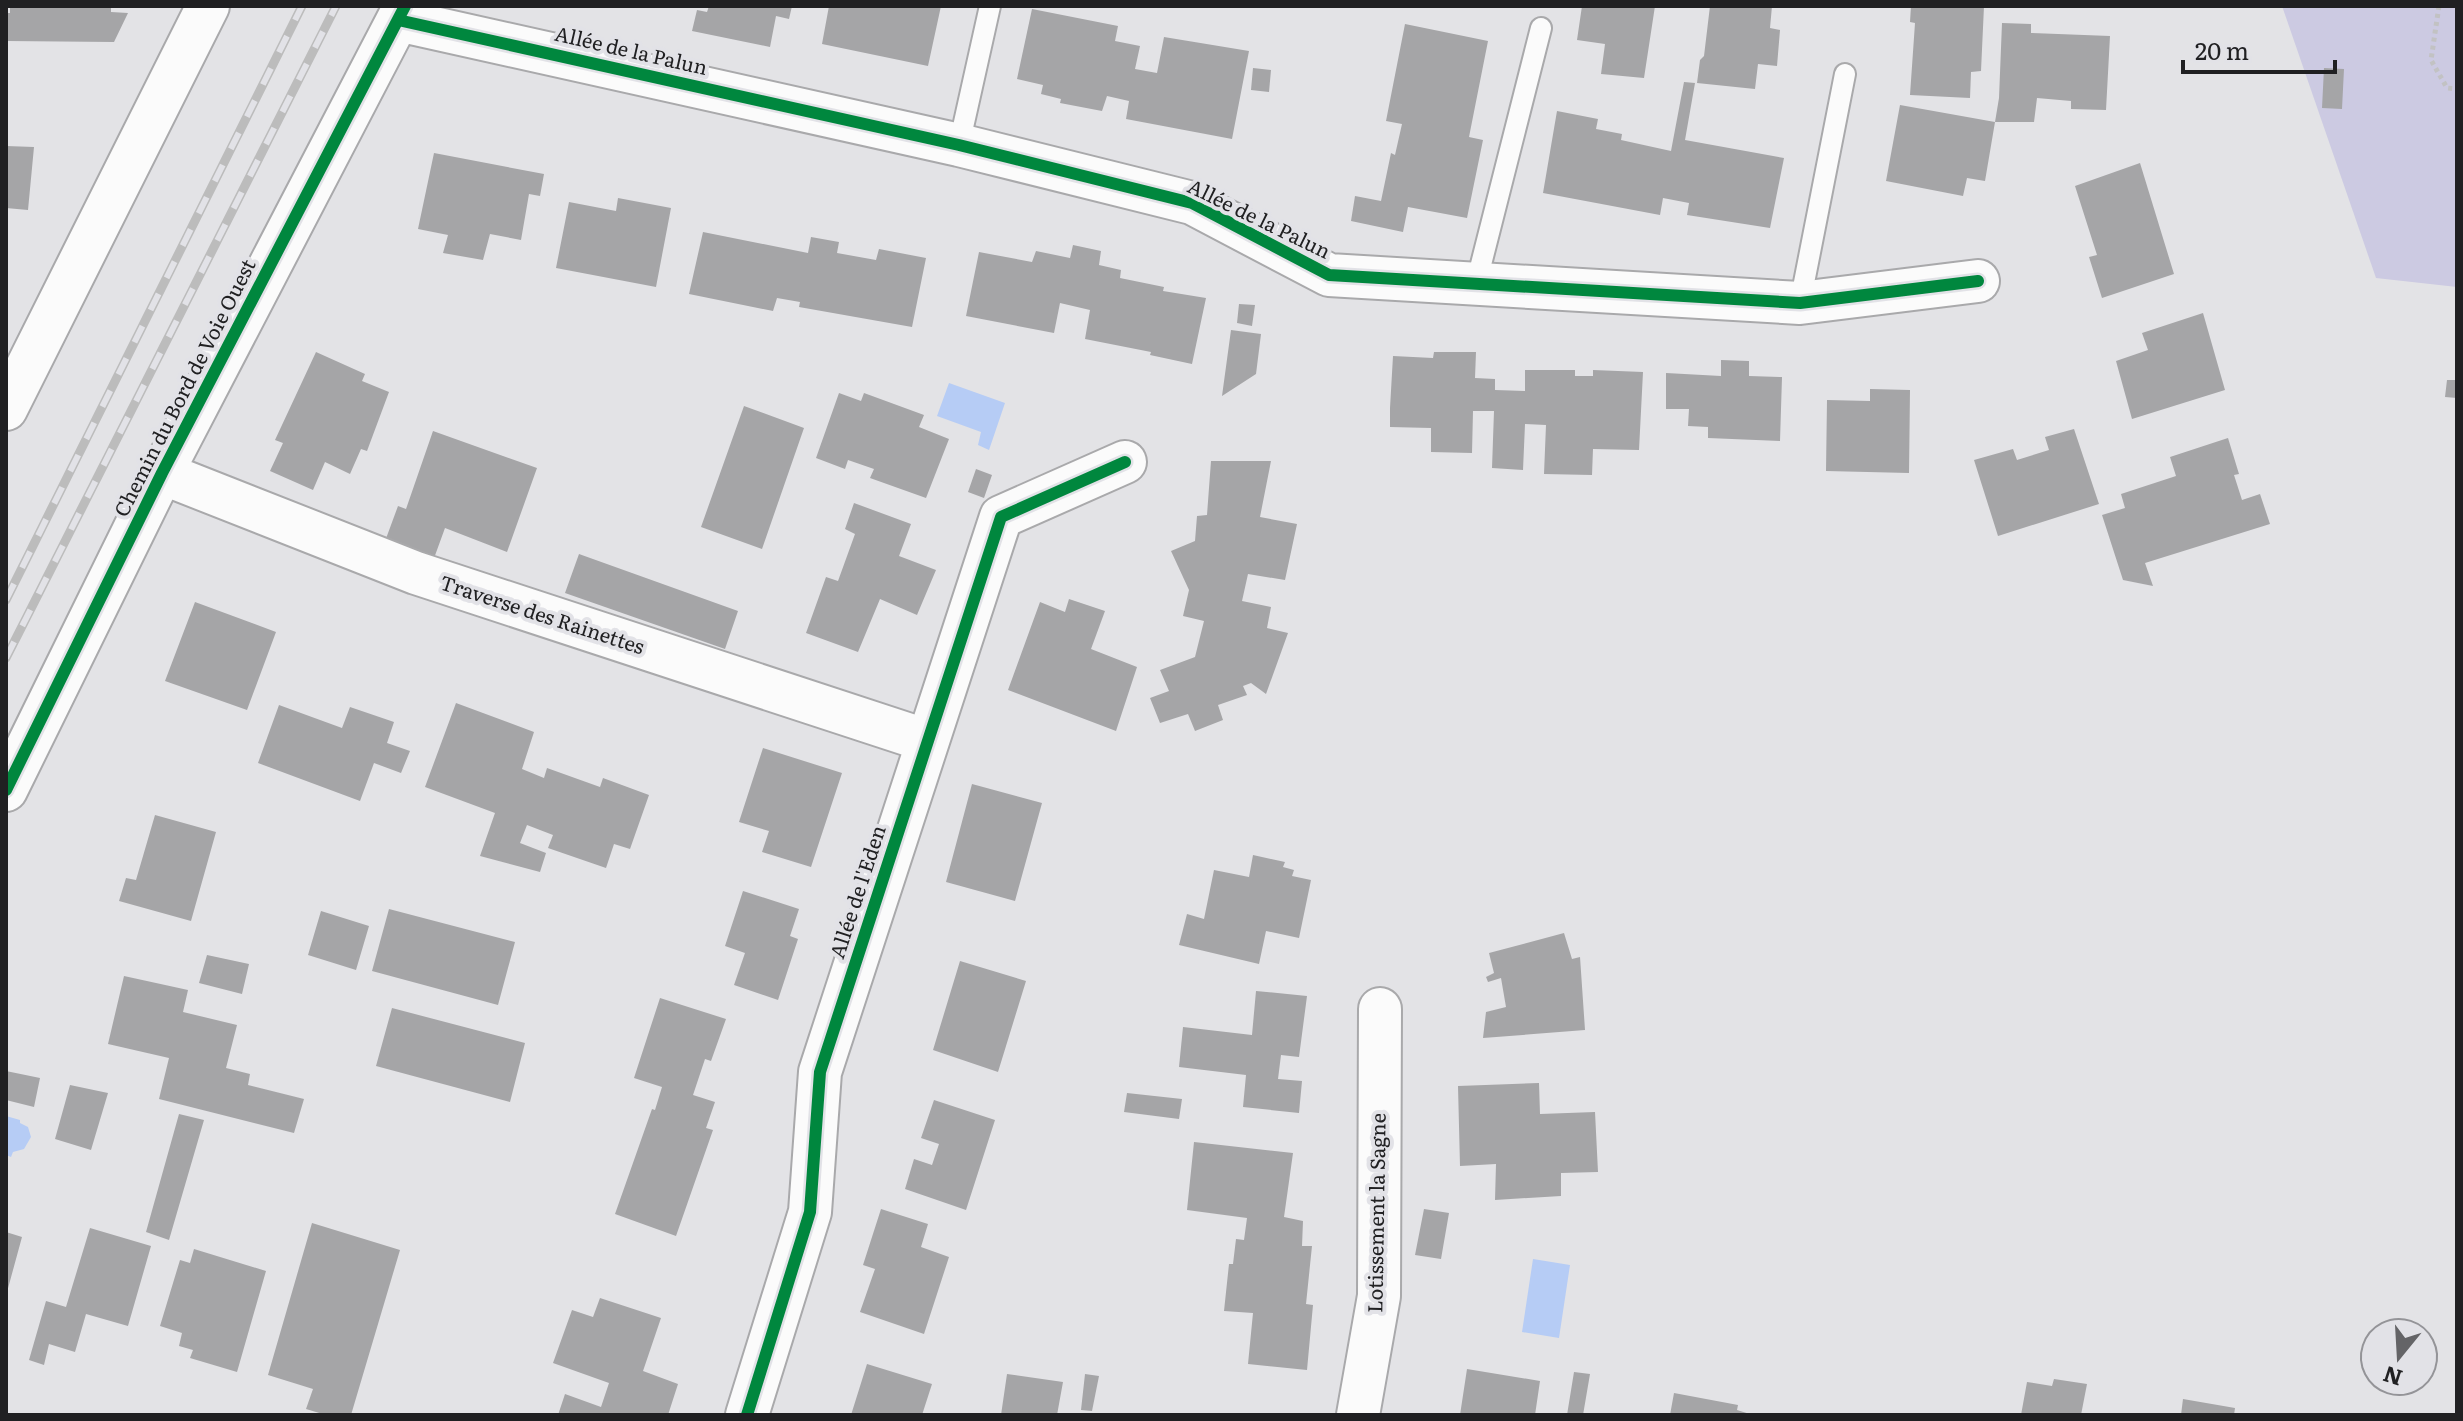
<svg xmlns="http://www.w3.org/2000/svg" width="2463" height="1421" font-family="Literata,serif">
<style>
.green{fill:#cccae2}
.water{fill:#b6ccf5}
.building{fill:#a5a5a7}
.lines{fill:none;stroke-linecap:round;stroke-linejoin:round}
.service-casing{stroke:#a9a9ab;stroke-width:24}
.minor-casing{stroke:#a9a9ab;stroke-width:46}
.path{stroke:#c2c2c3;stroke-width:5;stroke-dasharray:4 4;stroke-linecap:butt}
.service{stroke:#fbfbfb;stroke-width:20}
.minor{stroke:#fbfbfb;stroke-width:42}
.rail-casing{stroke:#bcbcbc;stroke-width:9}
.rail{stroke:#e2e2e7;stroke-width:6;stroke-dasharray:18;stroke-linecap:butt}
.cycleway-casing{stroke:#e2e2e7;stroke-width:17}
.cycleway{stroke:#00873e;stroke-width:12}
.labels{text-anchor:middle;stroke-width:8;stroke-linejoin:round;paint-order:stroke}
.street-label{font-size:20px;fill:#202022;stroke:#e2e2e7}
</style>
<rect width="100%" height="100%" fill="#e3e3e6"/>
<path class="green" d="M2282,6h175v281l-81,-9z"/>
<path class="water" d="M949,383l56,20 -16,47 -11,-5 3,-13 -44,-16z
M6,1116l14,4v3l8,4 3,10 -7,12 -11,3 -2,5 -5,-2z
M1533,1259l37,6 -11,73 -37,-6z"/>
<path class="building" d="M10,6h101v6l17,1 -14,29 -108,-1v-28h4z
M709,6h83l-3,13 -13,-3 -6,31 -78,-16 5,-21 10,2z
M829,6h112l-13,60 -106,-22z
M1582,6h73l-11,72 -43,-4 4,-30 -28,-4z
M1710,6h62l-2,22 10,2 -3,36 -19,-2 -3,25 -58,-6 3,-23 4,-4z
M1911,6h73l-3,65 -10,1 -1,26 -60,-3 5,-72 -5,-1z
M1032,9l86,17 -3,15 25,5 -5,23 22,4 7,-36 85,14 -17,88 -106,-20 3,-18 -22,-5 -5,15 -42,-8 1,-4 -20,-5 2,-9 -26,-6z
M2002,23l29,1v9l79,3 -4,74 -35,-1v-8l-34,-3 -3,24h-39l4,-24z
M1405,24l83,17 -19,96 14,3 -16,78 -59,-11 -5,25 -52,-11 4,-25 26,5 10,-48 4,2 7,-31 -16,-3z
M1253,68l18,2 -2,22 -18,-2z
M2324,68l20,1 -2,40 -20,-1z
M1684,82l11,1 -10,57 99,18 -14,70 -83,-13 2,-12 -26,-5 -3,17 -117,-22 14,-82 41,8 -2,10 26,5 -1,6 50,11z
M1900,105l95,17 -10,59 -18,-3 -4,18 -77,-15z
M6,146l28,1 -6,63 -22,-2z
M434,153l110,21 -4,22 -11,-2 -8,46 -31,-6 -7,26 -40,-7 5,-18 -30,-6z
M2140,163l34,111 -72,24 -13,-41 8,-2 -22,-69z
M618,198l53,10 -15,79 -100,-19 13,-66 47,9z
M703,232l105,21 3,-16 28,5 -2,11 39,7 3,-11 47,9 -14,69 -113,-20 1,-5 -23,-4 -4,13 -84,-17z
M1073,245l28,6 -2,14 22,5 -1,8 44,9 -1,4 43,7 -14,66 -42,-9 1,-3 -66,-13 5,-29 -30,-7 -6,30 -88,-17 13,-64 53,10 4,-11 34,7z
M1239,304l16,1 -3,21 -15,-3z
M2203,313l22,77 -93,29 -16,-58 32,-11 -6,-17z
M1231,330l30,4 -5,40 -34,22z
M316,352l49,22 -3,7 27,11 -22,59 -6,-2 -11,25 -25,-12 -12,28 -43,-19 13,-28 -8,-3z
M1434,352h42l-1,26 20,1v11l30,1v-21h50v6h18v-6l50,2 -4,78 -46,-1 -1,26 -48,-1 2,-49 -21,-1 -2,46 -31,-2 2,-57h-21l-1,42 -41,-1v-24l-41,-1v-19l3,-52 40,2z
M1721,360l28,1v15l33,1 -2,64 -72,-3v-11l-20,-1 1,-17h-23v-36l55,3z
M2447,380h10v18l-12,-1z
M1870,389l40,1 -1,83 -83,-2 1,-71 43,1z
M839,393l22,8 3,-8 60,22 -5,12 30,12 -23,59 -56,-20 4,-9 -26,-9 -3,9 -29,-11z
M744,406l60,22 -42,121 -61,-22z
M2074,429l25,75 -101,32 -24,-76 39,-11 4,11 32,-10 -4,-13z
M433,431l104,37 -30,84 -62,-24 -12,33 -49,-17 14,-38 8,3z
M2228,438l11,36 -5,1 8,25 18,-6 10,30 -125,39 8,23 -30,-6 -21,-65 23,-7 -4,-14 55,-18 -6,-19z
M1211,461h60l-11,56 37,7 -12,56 -37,-6 -6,27 29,6 -4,21 21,5 -22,61 -15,-11 -8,3 4,9 -29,10 5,15 -28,11 -7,-17 -28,9 -10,-25 19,-7 -9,-21 35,-13 9,-36 -21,-5 6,-26 -18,-39 24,-10 2,-25 10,-1z
M976,469l16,6 -8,23 -16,-6z
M854,503l57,21 -12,32 37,14 -19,45 -37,-16 -22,53 -52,-19 20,-56 12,4 17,-47 -10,-5z
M579,554l159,57 -13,38 -160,-56z
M1069,599l36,12 -14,38 46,18 -21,64 -108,-41 32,-88 25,10z
M195,602l81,30 -29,78 -82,-29z
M456,703l78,29 -12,37 22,9 3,-10 53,19 3,-9 46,17 -19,54 -16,-5 -8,24 -58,-20 5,-13 -26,-10 -7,18 26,10 -6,19 -60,-16 15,-43 -70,-26z
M279,705l63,23 8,-21 44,15 -7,21 23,8 -9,22 -27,-10 -14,38 -102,-38z
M763,748l79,25 -31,94 -49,-15 7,-21 -30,-9z
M972,784l70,19 -27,98 -69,-19z
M155,815l61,17 -25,89 -72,-20 7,-23 10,2z
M1253,855l32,7 -2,5 11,3 -2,6 19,4 -12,58 -33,-7 -7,33 -80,-19 8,-31 17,5 10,-49 35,7z
M743,891l56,18 -9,27 8,3 -20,61 -44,-15 11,-32 -20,-7z
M389,909l126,33 -17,63 -126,-34z
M321,911l48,15 -13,44 -48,-15z
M1564,933l8,26 8,-2 5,73 -102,8 3,-26 20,-5 -5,-29 -13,4 -2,-5 8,-4 -5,-20z
M207,955l42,9 -7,30 -43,-11z
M960,961l66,20 -28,91 -65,-22z
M124,976l64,14 -5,22 54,13 -11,43 24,6 -2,11 56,14 -10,34 -135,-34 10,-41 -61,-14z
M1256,991l51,5 -8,61 -18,-2 -3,24 24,2 -3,32 -56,-6 3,-32 -67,-8 4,-40 69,8z
M660,998l66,21 -15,42 -6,-2 -12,36 22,7 -9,26 7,2 -37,106 -61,-22 37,-105 3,1 7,-23 -28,-9z
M392,1008l133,35 -15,59 -134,-36z
M6,1071l34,7 -6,29 -28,-7z
M1539,1083l1,31 55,-2 3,60 -37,1v23l-66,4 1,-36 -36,2 -2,-80z
M70,1085l38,8 -17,57 -36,-11z
M1127,1093l55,6 -3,20 -55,-7z
M934,1100l61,20 -29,90 -61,-21 9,-30 18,6 7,-21 -18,-6z
M179,1114l25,6 -35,120 -23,-8z
M1194,1142l99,11 -9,64 19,4 -1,25h10l-6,58 7,1 -6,65 -59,-6 5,-51 -29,-2 5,-47h4l3,-25 8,1 3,-22 -60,-8z
M881,1209l47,15 -7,23 28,10 -25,77 -64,-22 15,-43 -12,-4z
M1424,1209l25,4 -8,46 -26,-4z
M312,1223l88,27 -49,165h-25l-20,-6 7,-20 -45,-14z
M90,1228l61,18 -23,80 -42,-12 -11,38 -26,-8 -5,21 -15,-5 17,-59 20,6z
M6,1232l16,5 -15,55h-1z
M194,1249l72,22 -29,101 -47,-14 3,-8 -14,-4 3,-13 -22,-7 20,-66 10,3z
M600,1298l61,20 -18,53 35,13 -10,31h-110l7,-21 36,13 8,-24 -56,-20 19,-53 21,7z
M867,1364l65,20 -10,31h-71z
M1467,1369l73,12 -5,34h-75z
M1574,1372l16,2 -7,41h-16z
M1007,1374l56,8 -6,33h-56z
M1085,1374l14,2 -7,35 -11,-1z
M2054,1379l33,5 -6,31h-60l6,-33 25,4z
M1674,1393l64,12 -1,5 16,5h-83z
M2183,1399l52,9 -1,7h-53z"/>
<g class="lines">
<g class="service-casing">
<path id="service" d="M959,145l31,-139
M1476,284l65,-256
M1800,303l45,-229"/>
</g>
<g class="minor-casing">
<path id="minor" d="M398,20l561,125 233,58 137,72 471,28 178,-22
M6,409l202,-403
M162,473l254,100 512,168
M6,790l156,-317 243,-467
M747,1415l63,-203 10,-140 181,-555 124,-55
M1358,1415l21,-119 1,-287"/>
</g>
<path class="path" d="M2439,6l-8,54 16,28 10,1"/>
<use href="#service" class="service"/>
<use href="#minor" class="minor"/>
<g class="rail-casing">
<path id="rail" d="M6,600l296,-594
M6,658l330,-652"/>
</g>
<use href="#rail" class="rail"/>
<g class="cycleway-casing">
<path id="cycleway" d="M398,20l561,125 233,58 137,72 471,28 178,-22
M6,790l156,-317 243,-467
M747,1415l63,-203 10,-140 181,-555 124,-55"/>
</g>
<use href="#cycleway" class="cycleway"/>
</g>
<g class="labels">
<g class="street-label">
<text transform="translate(631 51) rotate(13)" y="7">Allée de la Palun</text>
<text transform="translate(1259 219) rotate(26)" y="7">Allée de la Palun</text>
<text transform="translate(185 388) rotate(-63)" y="7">Chemin du Bord de Voie Ouest</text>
<text transform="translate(542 615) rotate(18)" y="7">Traverse des Rainettes</text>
<text transform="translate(858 892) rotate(-72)" y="7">Allée de l'Eden</text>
<text transform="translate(1377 1213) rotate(-89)" y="7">Lotissement la Sagne</text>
</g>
</g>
<rect width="2463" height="1421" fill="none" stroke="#202022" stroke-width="16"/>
<g transform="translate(2399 1357) rotate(198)"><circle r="38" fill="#e2e2e7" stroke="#949498" stroke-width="2"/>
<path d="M0-6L14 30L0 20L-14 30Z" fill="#646467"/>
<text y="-12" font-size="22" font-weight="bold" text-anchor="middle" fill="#202022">N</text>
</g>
<path d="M2183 60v12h152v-12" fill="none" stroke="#202022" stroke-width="4"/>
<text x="2195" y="60" font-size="24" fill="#202022" stroke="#e2e2e7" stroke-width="6" paint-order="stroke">20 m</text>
</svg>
